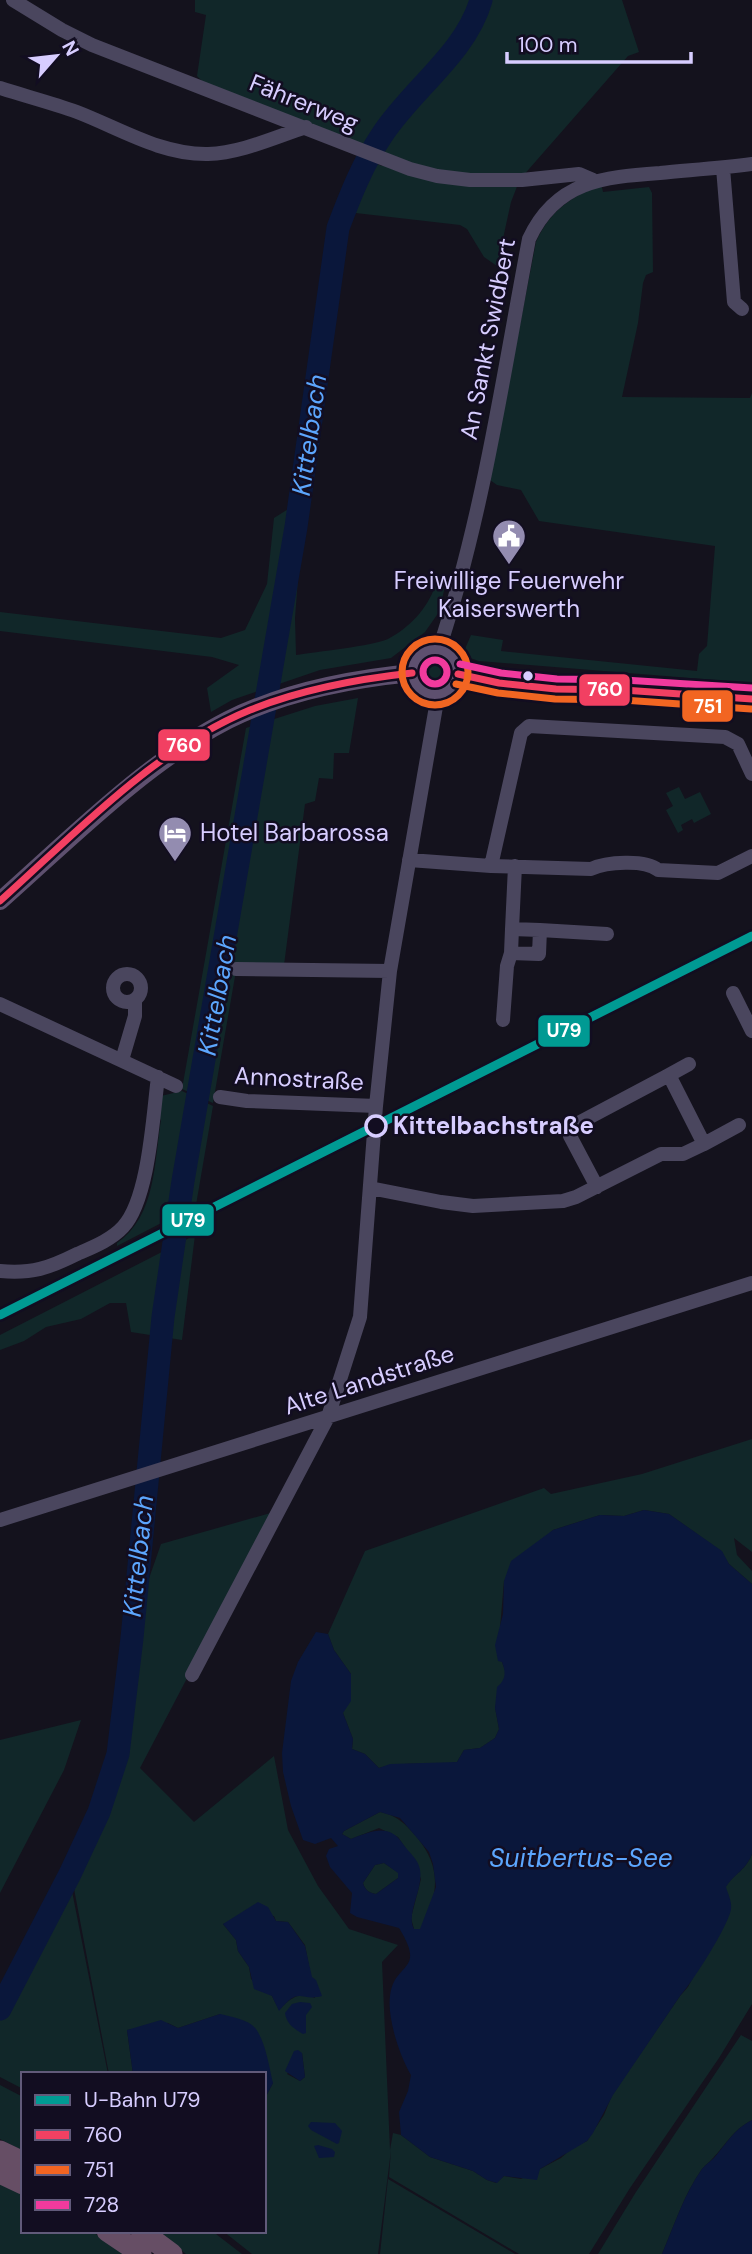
<svg xmlns="http://www.w3.org/2000/svg" width="752" height="2254" font-family="'DM Sans',sans-serif">
<style>
.green{fill:#112729;fill-rule:evenodd}
.water{fill:#0a173b;fill-rule:evenodd}
.lines{fill:none;stroke-linecap:round;stroke-linejoin:round}
.river{stroke:#0a173b;stroke-width:23}
.minor{stroke:#4a465e;stroke-width:14}
.major{stroke:#5e506f;stroke-width:18}
.highway{stroke:#664e65;stroke-width:21}
.bus-1-casing{stroke:#120d21;stroke-width:12}
.bus-2-casing{stroke:#120d21;stroke-width:12}
.bus-3-casing{stroke:#120d21;stroke-width:12}
.bus-1{stroke:#f24062;stroke-width:7}
.bus-2{stroke:#f26522;stroke-width:7}
.bus-3{stroke:#f13a9d;stroke-width:7}
.metro-1-casing{stroke:#120d21;stroke-width:14}
.metro-1{stroke:#009a93;stroke-width:9}
.bus-dot{fill:#d7cdff;stroke:#120d21;stroke-width:2.5}
.stop-dot{fill:#120d21;stroke:#d7cdff;stroke-width:3.5}
.labels{text-anchor:middle;stroke-width:5;stroke-linejoin:round;paint-order:stroke}
.street-label{font-size:24px;fill:#d7cdff;stroke:#120d21}
.poi-label{font-size:24px;fill:#d7cdff;stroke:#120d21}
.stop-label{font-size:24px;font-weight:bold;fill:#d7cdff;stroke:#120d21;text-anchor:start}
.water-label{font-size:26px;font-style:italic;fill:#5ca6fe;stroke:#120d21}
.line-badge{stroke:#120d21;stroke-width:2.5}
.badge-label{font-size:19px;text-anchor:middle;font-weight:bold;fill:#fff}
</style>
<rect width="100%" height="100%" fill="#14121d"/>
<path class="green" d="M195,0h282l-9,24 -9,14 -96,107 -160,-63 -6,-6 9,-61 -11,-3z
M485,0h137l17,52 -11,4 -106,121 -85,-4 -63,-21 9,-14 80,-94 11,-16z
M373,162l9,4 2,-2 134,20 -7,18 -14,64 -13,-9 -17,-28 -7,-4 -113,-13 10,-24z
M601,183l2,9 46,-5 3,6 1,79 -7,3 -3,8 -5,40 -16,74 128,1 2,-5v290l-273,-22 -9,-3 -5,-9 6,-14 32,5 -2,11 196,20 2,-17 8,-8 8,-100 -176,-25 -18,-31 -24,-5 -7,-5 46,-238c15,-33 34,-43 65,-59z
M293,506l8,34 -6,78 1,37c19,-3 77,-9 92,-16 21,-11 40,-31 47,-53l11,-4 -7,30 -14,20 -34,26 -71,12 -88,30 -21,12 -4,-24 32,-23 -27,-8 -212,-26v-19l221,26 24,-8 22,-46 7,-66z
M419 671a16 16 0 1 1 32 0a16 16 0 1 1-32 0Z
M358,698l-9,55h-15l-1,26 -14,-1 -4,23 -10,3 -21,161h-47l-24,138 -31,-14 64,-361 69,-22z
M679,787l6,12 15,-7 11,22 -17,9 -2,-4 -11,6 2,5 -5,3 -12,-23 7,-4 -7,-13z
M182,1091l31,15 -17,99 -79,41v-3c39,-27 37,-80 44,-123l-4,-4 4,-20z
M195,1235l-13,105 -51,-8 -5,-29h-16l-29,16 -35,8 -22,14 -24,9v-15z
M752,1439v113l-18,-14 3,17 15,16v13l-23,-20 -8,-13 -52,-37 -25,-4 -20,6 -24,-1 -47,15 -49,51 -4,47 2,34 4,11 -11,34 4,22 -4,9 -15,10 -16,2 -7,12c-25,5 -53,-2 -78,6l-14,-14 -13,-5 1,-10 -10,-26 8,-39 -17,-24 -6,-16 37,-83 179,-63 7,6 91,-20z
M274,1512l-134,256 54,54 80,-66 14,74 30,56 31,43 49,16 -16,17 8,188 3,-17 8,2 29,22 43,14 14,9 9,3 8,-7 17,3 40,-21 10,-9 16,-8 17,-26 8,-20 68,-99 8,-9 43,-82 -6,-18c9,-13 21,-17 27,-33v150l-33,54 -89,130 -41,66h-70l-130,-77 2,-27 -13,104h-126l-29,-23h41v-131l9,-17 -53,-69 -42,14 -10,-5 -41,7 6,44h-24l-37,-196 28,-59 22,-62 19,-166 5,-4 15,-43zM274,1916l2,5 12,1 17,23 10,53c-16,-7 -25,0 -36,12l-7,-14 -21,-17 -2,-12 -11,-16 -2,-11 -13,-16zM302,2053l3,24 -5,4 -13,-7z
M81,1720l-17,50 -64,123v-153z
M380,1812c18,4 24,11 36,24 26,32 23,57 5,93h-7l-3,-11 10,-39 -8,-20 -15,-22 -19,-9 -28,11 -9,-5 2,-3z
M384,1863l15,10 -1,5 -22,16c-7,-1 -11,-4 -13,-11l12,-18z
M70,1881l38,193h-85v15l-23,-12v-60z
M741,2035l11,6v79c-18,9 -26,24 -39,38 -3,4 -8,7 -11,11 -18,25 -28,57 -40,85h-64l38,-62z
M0,2085l23,12v54l-23,-12z
M388,2179l127,75h-135z
M0,2181l23,11v39h68l35,23h-126z
M156,2231h56l30,23h-56z"/>
<path class="water" d="M644,1510l25,4 53,37 7,13 23,20v270c-6,16 -18,20 -26,33 2,7 6,14 5,22 -2,16 -39,74 -51,87l-67,99 -20,38 -6,8 -47,28 -3,11 -33,-4 -7,7 -10,-3 -14,-9 -43,-14 -29,-22 -2,-23 9,-21 3,-16c-11,-18 -24,-57 -21,-79 4,-35 37,-23 9,-68l-42,-11 -7,-4 2,-20 -22,-26 -4,-11 3,-7 9,-3 -7,-8 -16,6 -12,-4 -12,-34 -8,-34 -1,-19 9,-72 7,-19 18,-30 12,2 6,16 17,24v27l-8,12 10,26 -1,10 13,5 14,14 11,-4 67,-2 7,-12 16,-2 15,-10 4,-9 -4,-21 2,-21c9,-7 9,-15 5,-25l-4,-1 -3,-16 8,-31 1,-33 7,-20 42,-31 47,-15 24,1zM380,1812l20,6 29,34 4,12 3,23 -16,42h-6c-9,-16 12,-43 5,-63 -2,-7 -11,-15 -16,-22 -14,-21 -31,-13 -52,-5l-9,-5 2,-3zM384,1863l14,10v5l-22,16c-7,-1 -11,-4 -13,-11l12,-18z
M258,1902l10,5 8,14 12,1 17,24 7,31 4,3 6,16c-22,6 -22,-11 -43,15l-7,-15 -18,-7 -5,-22 -11,-16 -2,-11 -13,-16z
M300,2002l10,1 2,4 -6,8v18l-3,1c-9,-5 -17,-11 -18,-21l7,-9z
M220,2014c12,3 28,5 36,15 10,14 13,38 17,54l-9,17v-26h-131l-6,-44 34,-10 17,8z
M298,2050l4,3 3,24 -5,4 -15,-10 9,-20z
M752,2120v134h-90c12,-28 22,-60 40,-85 3,-4 8,-7 12,-11 12,-14 20,-29 38,-38z
M311,2122l24,1 7,8 -3,12 -2,1 -26,-14 -3,-4z
M318,2145l14,4 3,3 -1,5 -15,1 -5,-12z"/>
<g class="lines">
<path class="river" d="M0,2009l70,-135 29,-62 19,-58 14,-116 31,-321 20,-136 113,-654 42,-299c12,-32 25,-65 44,-93 30,-46 84,-82 99,-135"/>
<path class="minor" d="M13,0l49,30 30,15 318,124 27,7 33,4h52l57,-6 14,6
M0,88c25,8 52,15 77,24 42,16 84,43 131,42 33,-1 67,-17 98,-27
M723,168l11,134 8,7
M439,649c44,-133 64,-273 90,-410 27,-58 74,-62 131,-66 31,-3 61,-5 92,-9
M409,860l82,6 100,3c15,-7 54,-10 67,1l60,3 34,-17
M491,866l30,-133 8,-7 196,11 13,7 14,30
M512,929l-1,24 28,1 1,-24 -28,-1 3,-63
M540,930l67,4
M236,969l154,2
M113 988a14 14 0 1 1 28 0a14 14 0 1 1-28 0Z
M733,993l19,38
M0,1004l176,82
M503,1020l4,-54 4,-13
M122,1060l13,-44v-16
M669,1075l20,-11
M220,1097l27,4 129,5
M704,1144l35,-19
M370,1188l71,14 32,4 90,-5 13,-4 85,-43h22l21,-10 -35,-69 -98,52 -1,9 27,51
M0,1271c32,3 49,-3 77,-17 16,-7 34,-14 46,-27 26,-28 30,-112 35,-150
M0,1520l752,-237
M192,1675l136,-258 32,-100 16,-211 14,-135 48,-276"/>
<path class="major" d="M412 672a23 23 0 1 1 46 0a23 23 0 1 1-46 0Z
M458,674l41,9 57,6 67,1 129,9
M0,901c69,-61 146,-139 228,-181 56,-28 122,-41 184,-47"/>
<path class="highway" d="M0,2151l23,11
M0,2173l23,11
M107,2231l34,23
M141,2231l31,23"/>
<g class="bus-1-casing">
<path id="bus-1" d="M458,674l41,9 57,6 67,1 129,9
M0,901c77,-69 153,-151 250,-191 52,-21 107,-31 162,-37"/>
</g>
<g class="bus-2-casing">
<path id="bus-2" d="M402 672a33 33 0 1 1 66 0a33 33 0 1 1-66 0Z
M456,684l42,9 57,6 68,1 128,9"/>
</g>
<g class="bus-3-casing">
<path id="bus-3" d="M423 672a12 12 0 1 1 24 0a12 12 0 1 1-24 0Z
M460,664l41,9 56,6 67,1 128,8"/>
</g>
<use href="#bus-1" class="bus-1"/>
<use href="#bus-2" class="bus-2"/>
<use href="#bus-3" class="bus-3"/>
<g class="metro-1-casing">
<path id="metro-1" d="M0,1315l752,-379"/>
</g>
<use href="#metro-1" class="metro-1"/>
</g>
<defs>
<g id="civic-pin" transform="scale(1.75)"><path d="M0 17L-7.5 6A9.5 9.5 0 1 1 7.5 6Z" fill="#938cb0" stroke="#120d21"/><path d="M-.6-6.5H3V-4.5H.6V-3L4-1V1h2V6H-6V1h2V-1L-.6-3ZM-1.2 2.5V6h2.4V2.5Z" fill="#fff"/></g>
<g id="hotel-pin" transform="scale(1.75)"><path d="M0 17L-7.5 6A9.5 9.5 0 1 1 7.5 6Z" fill="#938cb0" stroke="#120d21"/><path d="M-6-4.5h1.5V1H6V5H4.5V3h-9V5H-6ZM-4 0a1.8 1.8 0 1 1 3.6 0ZM.5 0V-2.5h3Q6-2.5 6 0Z" fill="#fff"/></g>
</defs>
<g fill-rule="evenodd">
<use href="#civic-pin" x="509" y="536"/>
<use href="#hotel-pin" x="175" y="833"/>
</g>
<circle class="bus-dot" cx="528" cy="676" r="6"/>
<circle class="stop-dot" cx="376" cy="1126" r="10"/>
<g class="labels">
<g class="street-label">
<text transform="translate(304 103) rotate(22)" y="8">Fährerweg</text>
<text transform="translate(488 339) rotate(-79)" y="8">An Sankt Swidbert</text>
<text transform="translate(299 1079) rotate(3)" y="8">Annostraße</text>
<text transform="translate(369 1380) rotate(-18)" y="8">Alte Landstraße</text>
</g>
<g class="poi-label">
<text x="509" y="589">Freiwillige Feuerwehr<tspan x="509" dy="28">Kaiserswerth</tspan></text>
<text x="200" y="841" text-anchor="start">Hotel Barbarossa</text>
</g>
<g class="stop-label">
<text x="393" y="1134">Kittelbachstraße</text>
</g>
<g class="water-label">
<text transform="translate(309 435) rotate(-82)" y="9">Kittelbach</text>
<text transform="translate(217 995) rotate(-80)" y="9">Kittelbach</text>
<text transform="translate(138 1556) rotate(-84)" y="9">Kittelbach</text>
<text x="581" y="1867">Suitbertus-See</text>
</g>
</g>
<g class="line-badge">
<rect x="578" y="673" width="53" height="34" rx="7" fill="#f24062"/>
<rect x="681" y="689" width="53" height="34" rx="7" fill="#f26522"/>
<rect x="157" y="728" width="54" height="34" rx="7" fill="#f24062"/>
<rect x="537" y="1014" width="54" height="34" rx="7" fill="#009a93"/>
<rect x="161" y="1203" width="54" height="34" rx="7" fill="#009a93"/>
</g>
<g class="badge-label">
<text x="605" y="696">760</text>
<text x="708" y="713">751</text>
<text x="184" y="752">760</text>
<text x="564" y="1037">U79</text>
<text x="188" y="1227">U79</text>
</g>
<rect x="21" y="2072" width="245" height="161" fill="#120d21" stroke="#615a7a" stroke-width="2"/>
<rect x="35" y="2095" width="35" height="10" fill="#009a93" stroke="#615a7a" stroke-width="2"/>
<text x="84" y="2107" font-size="21" fill="#d7cdff">U-Bahn U79</text>
<rect x="35" y="2130" width="35" height="10" fill="#f24062" stroke="#615a7a" stroke-width="2"/>
<text x="84" y="2142" font-size="21" fill="#d7cdff">760</text>
<rect x="35" y="2165" width="35" height="10" fill="#f26522" stroke="#615a7a" stroke-width="2"/>
<text x="84" y="2177" font-size="21" fill="#d7cdff">751</text>
<rect x="35" y="2200" width="35" height="10" fill="#f13a9d" stroke="#615a7a" stroke-width="2"/>
<text x="84" y="2212" font-size="21" fill="#d7cdff">728</text>
<g transform="translate(56 56) rotate(62)" stroke="#120d21" stroke-width="5" paint-order="stroke">
<path d="M0-5L12 26L0 18L-12 26Z" fill="#d7cdff"/>
<text y="-10" font-size="19" font-weight="bold" text-anchor="middle" fill="#d7cdff">N</text>
</g>
<path d="M507 52v10h184v-10" fill="none" stroke="#d7cdff" stroke-width="3.5"/>
<text x="518" y="52" font-size="21" fill="#d7cdff" stroke="#120d21" stroke-width="5" paint-order="stroke">100 m</text>
</svg>
